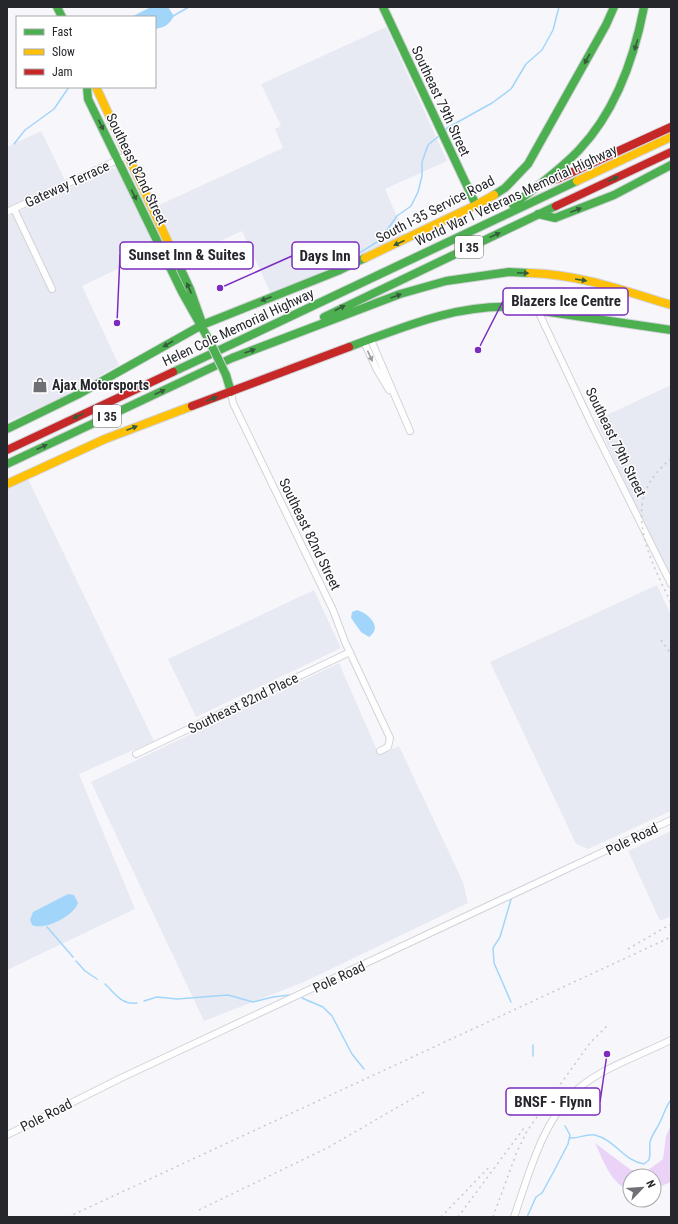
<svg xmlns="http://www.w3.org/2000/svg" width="678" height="1224" font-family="'Roboto Condensed',sans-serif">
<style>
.built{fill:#e8eaf3}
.green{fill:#ead3f7}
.water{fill:#a2d5fa}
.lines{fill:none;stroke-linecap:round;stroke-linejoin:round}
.stream{stroke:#a2d5fa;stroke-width:1.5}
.street-casing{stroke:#d2d3d8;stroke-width:8}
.fast-casing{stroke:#d2d3d8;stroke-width:10}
.slow-casing{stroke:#d2d3d8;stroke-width:10}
.jam-casing{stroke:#d2d3d8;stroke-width:10}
.street{stroke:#fefefe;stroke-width:6}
.fast{stroke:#4caf50;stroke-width:8}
.slow{stroke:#ffc107;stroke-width:8}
.jam{stroke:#c62828;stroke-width:8}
.rail{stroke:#c9c9cb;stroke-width:1.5;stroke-dasharray:2 4;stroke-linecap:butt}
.fast-bridge-casing{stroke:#d2d3d8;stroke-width:10;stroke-linecap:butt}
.fast-bridge{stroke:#4caf50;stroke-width:8}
.oneway{fill:#355d3b}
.oneway2{fill:#9d9da0}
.labels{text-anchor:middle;stroke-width:3;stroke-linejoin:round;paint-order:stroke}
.shield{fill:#fff;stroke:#67686c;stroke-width:1}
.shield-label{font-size:13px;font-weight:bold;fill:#26272d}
.street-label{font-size:14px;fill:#26272d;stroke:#fff}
.poi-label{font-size:14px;font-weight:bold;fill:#26272d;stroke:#fff;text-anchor:start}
.leader{fill:none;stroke:#7b2cbf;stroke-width:1.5}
.callout-dot{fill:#7b2cbf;stroke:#fff;stroke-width:1.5}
.callout{fill:#fff;stroke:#7b2cbf;stroke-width:1.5}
.callout-label{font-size:15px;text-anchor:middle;font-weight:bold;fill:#26272d}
</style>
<rect width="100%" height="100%" fill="#f7f7fb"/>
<path class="built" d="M386,27l61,134 -62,28 20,46 -134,59 -29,-63 -61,28 -24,-53 126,-58 -8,-19 6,-3 -20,-42z
M41,131l24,49 -58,28v-61z
M111,168l8,2 39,80 -76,36 37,79 -50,29 -62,28v-205z
M671,385v200l-75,-165z
M28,479l126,262 -75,33 56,135 -128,61v-482z
M657,585l14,30v196l-83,38 -12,-5 -86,-182z
M314,590l27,58 -145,69 -28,-58z
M339,663l40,92 20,-9 64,136 5,21 -164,79 -100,39 -113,-239z
M671,831v85l-11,5 -32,-70z"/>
<path class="green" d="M671,1125v57l-17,7v-13h-24v14c-19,-5 -27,-31 -35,-47l36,27h17l15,-11 3,-23z"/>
<path class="water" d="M151,7h17l6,9c-5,9 -9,11 -19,13v-12h-24z
M357,610c12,4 26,17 12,27l-8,-5 -10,-14 1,-6z
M68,894l6,1 4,8c-4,13 -34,28 -46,22l-2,-5 3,-8z"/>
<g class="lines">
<path class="stream" d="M173,16l16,-9
M444,132l3,-4 45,-25 19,-14 15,-25 16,-14 11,-20 6,-23
M14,144l11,-14 29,-21 15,-22
M342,264l38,-24 17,-24 14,-10 7,-14 4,-16v-14l6,-17 12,-10
M47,927l26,30
M76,961l9,10 12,8
M105,984c10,9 16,21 32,19
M302,998l21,9 9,9 20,38 12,15
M144,1001l13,-4 20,2 51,-4 25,7 20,-5 17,-2
M511,1002l-17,-39 -1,-15 7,-11 12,-41
M533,1045v11
M570,1138c8,1 17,-5 25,-3 20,5 29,26 49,29l5,-4c2,-8 0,-12 1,-18 2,-8 7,-13 10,-20 4,-7 5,-15 11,-22
M527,1217l9,-20 6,-4 12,-22 14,-27 2,-9 -5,-9"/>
<g class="street-casing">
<path id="street" d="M14,209l38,80
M7,212l121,-57
M538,311l53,112 80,161
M371,340l39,91
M364,342l13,28 12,20
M231,392l2,11 100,207 12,32 45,96 -2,9 -8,4
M136,754l214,-102
M7,1135l114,-57 550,-258
M514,1217c15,-43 29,-99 65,-129 23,-20 64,-34 92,-48"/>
</g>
<g class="fast-casing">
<path id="fast" d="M57,7l5,10
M383,7l93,198
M87,87l1,12 94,193 27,48
M494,195l11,-7 23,-24 78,-139 8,-18
M513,205c22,-17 46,-34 66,-55 37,-39 55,-91 65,-143
M538,214l17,4 59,-23 57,-30
M175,257l15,32 11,31
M324,317l232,-111
M349,347c55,-20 107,-43 166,-40l156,23
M173,372l404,-191
M226,375l5,17
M7,429l72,-35 123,-69 138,-55 25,-12
M7,464l225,-106 168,-64 46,-13 63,-9 20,1"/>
</g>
<g class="slow-casing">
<path id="slow" d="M96,87l79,170
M577,181l94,-44
M365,258l111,-53 18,-10
M529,273c49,1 96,18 142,32
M7,484l98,-45 87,-33"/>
</g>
<g class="jam-casing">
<path id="jam" d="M546,182l11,-3 114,-52
M556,206l115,-54
M192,406l157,-59
M7,450l166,-78"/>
</g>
<use href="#street" class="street"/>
<use href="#fast" class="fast"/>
<use href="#slow" class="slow"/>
<use href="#jam" class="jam"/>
<path class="rail" d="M671,459c-53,41 -23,96 0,144
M661,640l10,14
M628,949l43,-25
M199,1210l130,-63 95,-55
M68,1217l603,-280
M441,1217l50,-52
M458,1217l66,-89
M493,1217l23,-63 11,-23 63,-88 18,-18"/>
<g class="fast-bridge-casing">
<path id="fast-bridge" d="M209,340l17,35"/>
</g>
<use href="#fast-bridge" class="fast-bridge"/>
</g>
<defs><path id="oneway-solid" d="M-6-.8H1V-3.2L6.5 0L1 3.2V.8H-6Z"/></defs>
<g class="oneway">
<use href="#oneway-solid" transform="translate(636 45) rotate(107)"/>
<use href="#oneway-solid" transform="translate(587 59) rotate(119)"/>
<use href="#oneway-solid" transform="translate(101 125) rotate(64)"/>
<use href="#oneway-solid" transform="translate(613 179) rotate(-25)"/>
<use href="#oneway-solid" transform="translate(134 195) rotate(64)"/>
<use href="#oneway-solid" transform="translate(576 210) rotate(-21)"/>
<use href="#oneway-solid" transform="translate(495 235) rotate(-25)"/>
<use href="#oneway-solid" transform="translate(399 243) rotate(155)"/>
<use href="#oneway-solid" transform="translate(523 273) rotate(2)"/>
<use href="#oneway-solid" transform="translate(581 280) rotate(9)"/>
<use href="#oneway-solid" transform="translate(189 288) rotate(-114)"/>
<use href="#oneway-solid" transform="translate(396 296) rotate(-20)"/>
<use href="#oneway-solid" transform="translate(266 299) rotate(159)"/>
<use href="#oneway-solid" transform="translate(340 308) rotate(-27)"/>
<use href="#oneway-solid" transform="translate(168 344) rotate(150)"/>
<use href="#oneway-solid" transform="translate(250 351) rotate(-20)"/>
<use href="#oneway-solid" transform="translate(160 392) rotate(-25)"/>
<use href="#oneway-solid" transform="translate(212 399) rotate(-20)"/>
<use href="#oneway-solid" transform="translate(78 416) rotate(155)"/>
<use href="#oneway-solid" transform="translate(132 428) rotate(-21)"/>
<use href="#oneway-solid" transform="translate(42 447) rotate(-25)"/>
</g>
<use class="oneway2" href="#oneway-solid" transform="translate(370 356) rotate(65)"/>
<defs>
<g id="shop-bare" transform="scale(1.2)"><path d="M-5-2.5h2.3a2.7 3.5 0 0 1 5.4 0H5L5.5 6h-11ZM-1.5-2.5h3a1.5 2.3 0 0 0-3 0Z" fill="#6f7075" stroke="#fff" stroke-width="2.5" paint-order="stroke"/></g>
</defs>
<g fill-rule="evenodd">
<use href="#shop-bare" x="40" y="385"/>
</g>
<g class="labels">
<g class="shield">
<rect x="455" y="236" width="28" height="22" rx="3"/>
<rect x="93" y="405" width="28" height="22" rx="3"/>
</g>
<g class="shield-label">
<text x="469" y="252">I 35</text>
<text x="107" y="421">I 35</text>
</g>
<g class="street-label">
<text transform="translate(441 101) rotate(65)" y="5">Southeast 79th Street</text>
<text transform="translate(137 169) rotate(64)" y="5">Southeast 82nd Street</text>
<text transform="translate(67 184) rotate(-25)" y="5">Gateway Terrace</text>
<text transform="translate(516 195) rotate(-25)" y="5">World War I Veterans Memorial Highway</text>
<text transform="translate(435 209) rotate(-27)" y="5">South I-35 Service Road</text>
<text transform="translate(238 327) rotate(-25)" y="5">Helen Cole Memorial Highway</text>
<text transform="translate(616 442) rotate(64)" y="5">Southeast 79th Street</text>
<text transform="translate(310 534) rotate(64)" y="5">Southeast 82nd Street</text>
<text transform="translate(243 703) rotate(-26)" y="5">Southeast 82nd Place</text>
<text transform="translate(632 839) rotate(-26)" y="5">Pole Road</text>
<text transform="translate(339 977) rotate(-25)" y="5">Pole Road</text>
<text transform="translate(46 1115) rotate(-27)" y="5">Pole Road</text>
</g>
<g class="poi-label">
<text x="52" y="390">Ajax Motorsports</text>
</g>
</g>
<path class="leader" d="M117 323L120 255M220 288L292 256M478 350L503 301M607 1054L600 1102"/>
<g class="callout-dot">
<circle cx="117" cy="323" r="4"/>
<circle cx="220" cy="288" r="4"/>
<circle cx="478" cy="350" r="4"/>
<circle cx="607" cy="1054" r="4"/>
</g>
<g class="callout">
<rect x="120" y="242" width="133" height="27" rx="4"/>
<rect x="292" y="242" width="67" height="27" rx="4"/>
<rect x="503" y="288" width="125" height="27" rx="4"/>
<rect x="506" y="1088" width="94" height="27" rx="4"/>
</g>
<g class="callout-label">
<text x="187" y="260">Sunset Inn &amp; Suites</text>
<text x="325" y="261">Days Inn</text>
<text x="566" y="306">Blazers Ice Centre</text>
<text x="553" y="1107">BNSF - Flynn</text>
</g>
<rect width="678" height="1224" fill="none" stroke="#26272d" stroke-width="16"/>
<rect x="16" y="16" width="140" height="72" fill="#ffffff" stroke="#a8a9ab"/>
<rect x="24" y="29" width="20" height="6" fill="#4caf50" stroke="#a8a9ab"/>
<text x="52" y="36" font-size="12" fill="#26272d">Fast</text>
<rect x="24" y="49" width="20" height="6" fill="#ffc107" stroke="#a8a9ab"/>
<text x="52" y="56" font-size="12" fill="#26272d">Slow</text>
<rect x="24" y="69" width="20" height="6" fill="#c62828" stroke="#a8a9ab"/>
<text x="52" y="76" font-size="12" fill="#26272d">Jam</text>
<g transform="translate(642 1188) rotate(65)"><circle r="19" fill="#ffffff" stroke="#a8a9ab"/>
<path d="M0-3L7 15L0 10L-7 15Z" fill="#6f7075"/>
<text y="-6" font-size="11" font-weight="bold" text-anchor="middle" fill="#26272d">N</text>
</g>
</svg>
